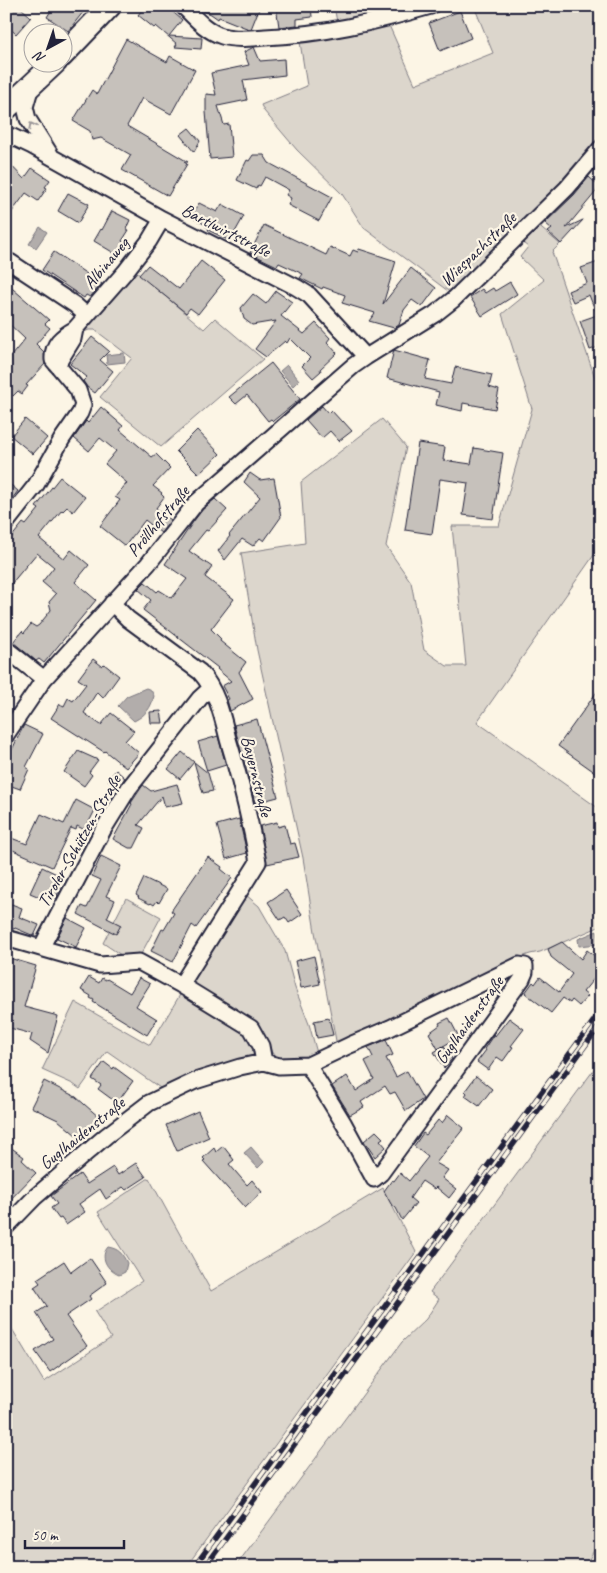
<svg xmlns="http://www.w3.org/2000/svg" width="607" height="1573" font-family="Caveat,sans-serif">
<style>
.green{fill:#dcd6cc;stroke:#7f7c84}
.water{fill:#b2adab;stroke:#78757e}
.building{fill:#c6c1bb;stroke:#22223b}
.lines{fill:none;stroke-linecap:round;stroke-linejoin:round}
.street-casing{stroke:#22223b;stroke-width:19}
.secondary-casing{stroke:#22223b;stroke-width:25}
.street{stroke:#fcf5e5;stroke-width:15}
.secondary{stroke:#fcf5e5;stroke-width:21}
.rail-casing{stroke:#22223b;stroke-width:5.5}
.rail{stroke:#fcf5e5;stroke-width:4;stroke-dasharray:11;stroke-linecap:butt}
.oneway{stroke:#9a9698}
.labels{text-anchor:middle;stroke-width:4.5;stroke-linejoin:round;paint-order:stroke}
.street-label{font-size:18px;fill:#22223b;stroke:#fcf5e5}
</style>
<rect width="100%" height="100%" fill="#fcf5e5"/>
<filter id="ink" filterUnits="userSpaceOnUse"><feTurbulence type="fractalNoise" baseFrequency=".02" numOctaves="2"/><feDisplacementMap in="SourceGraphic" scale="10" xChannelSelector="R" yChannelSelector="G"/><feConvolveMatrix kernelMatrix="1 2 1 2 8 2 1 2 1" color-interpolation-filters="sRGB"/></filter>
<g filter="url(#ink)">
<path class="green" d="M334,6h87l-84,16z
M474,6h127v133l-41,49 -108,106 -88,-66 -22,-34 -45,-44 -33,-39 -3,-6 46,-19 -7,-44 88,-19 27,61 78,-31z
M536,224l24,20 -8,8 49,143v150l-124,177 124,88v116l-61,26 -10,2 -17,6 -176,86 -22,-114 -12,-74 -46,-208 -16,-97 64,-10 -4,-61 81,-63 24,28 -20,99 25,36 13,68 23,16h19l-14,-140h47l33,-117 -30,-95 42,-34 -24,-23 8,-10 -9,-7z
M134,270l70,59 11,-11 48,41 -102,88 -61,-50 32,-39 -37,-28h-6l-5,2 12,-18z
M246,895l13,11 26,45 10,37 14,36 8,29 -5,4 -29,4 -11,-8 -6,-15 -7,-9 -64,-42 -2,-6 5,-11z
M126,898l35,19 -21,39 -16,1 -21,-14z
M181,993l66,41 8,14 -2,7 -5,6 -85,29 -56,-39 -27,38 -7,-5 -31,-14 33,-68 75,43z
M601,1060v477l-16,30h-350l167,-225 24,-23 13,-20 -9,-7z
M149,1178l62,113 172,-103 33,64 -230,315h-180v-248l38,63 67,-44 -16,-26 47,-31 -44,-69z"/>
<path class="water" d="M40,227l7,5 -11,16 -7,-4z
M124,353l1,9 -18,2 -1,-9z
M287,365l12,15 -6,6 -13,-15z
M146,688l5,2 3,6c-3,12 -8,19 -20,25l-16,-15 9,-10z
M597,931l3,12 -2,1 -19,2 -1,-7z
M251,1147l13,15 -6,6 -14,-15z
M108,1247c11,2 14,6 19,16l-2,9 -6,3c-12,-5 -20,-18 -11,-28z"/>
<path class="building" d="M6,6h13l12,11 -15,17 -10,-9z
M54,6h34l-20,25 -21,-14z
M145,6h21l16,14 -13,16 33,2 -1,11 -26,-2 2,-3 -21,-18 -2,2 -16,-13z
M196,6h56l7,3 -8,20h-2l-30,-12 -1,2 -7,-5 -12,-5z
M276,6h35l1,11 -15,2v6l-18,2z
M460,11l11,27 -31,13 -11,-28z
M126,39l41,23 3,-6 25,14 -24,44 -29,-16 -15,28 61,36h-4l3,2 -19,32 -46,-26 9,-15 -30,-17 -9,2 -2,-9 -17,-10 19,-31 5,4z
M254,47l6,14 24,-2 1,16 -42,5 4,20 -29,6 6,19 5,-1 3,33 -22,2 -4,-47v-18l10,1 -5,-22 38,-8 -5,-13z
M189,128l11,13 -6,11 -14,-17z
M253,155h11l5,8 63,34 -13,24 -31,-16 3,-7 -5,-3 3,-5 -24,-13 -5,9 -2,-1 -2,4 -19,-9 10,-20 2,1z
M6,160l18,19 8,-11 18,12 -5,7 2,1 -9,13 -12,-8 -20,27z
M589,177l11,10 -34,41 17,-8 -22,24 -13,-12 4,-3 -7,-6 29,-28z
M68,193l21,11 -11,19 -20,-12z
M199,203l18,9 5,-8 22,12 -14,25 -22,-11 1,-2 -4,-2 1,-1 -15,-8z
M112,211l18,9 -4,9 3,1 -7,11 4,3 -7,12 -25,-15 7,-12 1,1z
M264,225l62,30 4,-8 20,9 3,-6 5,2 1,-3 37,12 -13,43 28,-36 25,20 -14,19 -10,-7 -8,10 -5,15 -5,3 -25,-7 6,-8 -33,-10 3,-8 -22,-8 -1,2 -22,-11 3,-4 -24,-11 -2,3 -27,-13z
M54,252l48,32 -12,13 -4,-2 -2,3 -42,-28z
M201,261l24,19 -27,34 -8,-6 -4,5 -47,-38 9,-10 31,24z
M601,261v85l-11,4 -10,-29 17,-6 -8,-20 -16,7 -5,-11 19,-8 -6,-15z
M510,282l7,12 -35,22 -12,-19 12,-8 3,4 8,-5 2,3z
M6,283l43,37 -4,4 5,4 -14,16 8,8 1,12 -19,21 2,1 -6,8 -4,-3 -5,5 -7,-5v-39l5,4 14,-17 -19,-18z
M276,291l16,11 -11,14 23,18 12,-11 14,15 -3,4 10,11 -17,16 1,2 -8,7 -11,-12 8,-8 -20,-20 -3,5 -2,-2 -19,16 -11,-8 21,-28 -24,4 -8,-6 -3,-11 12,-14 13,10z
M92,337l17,14 -9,9 13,11 -18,22 -8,-6 -4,-6 4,-4 -17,-13z
M394,350l36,10 -5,19 26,5 4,-17 37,8 -3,12 10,3 -4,19 -32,-6 -1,8 -26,-6 3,-13 -52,-14z
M271,363l29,36 -27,22 -2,-2 -3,2 -21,-26 -11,9 -7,-7z
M322,406l6,7 3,-3 11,12 1,-1 9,10 -13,10 -9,-10 -8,7 -16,-18z
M101,407l22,19 -3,4 32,27 4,-3 14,14 -17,18 9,7 -1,1 3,3 -8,11 15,12 -10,13 -16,-13 -20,26 -25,-20 20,-26 -5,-3 12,-14 -22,-19 11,-13 -16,-13 -11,13 -15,-13 12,-17 2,2z
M25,419l22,19 -14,16 -22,-18z
M197,430l23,24 -21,20 -23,-23z
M418,443l27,4 -2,13 28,4 3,-16 29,5 -10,66 -30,-4 5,-32 -28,-4 -8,55 -27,-4z
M250,473l10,7 14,-2 7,39 -17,24 -4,-3 -7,8 -11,-7 -17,21 -7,-9 12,-15 -1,-1 31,-38 -16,-15z
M60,477l25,20 -12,15 -6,-5 -4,4 -1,-1 -23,28 25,21 7,-9 18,15 -14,17 21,18 -52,63 -5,-4 -3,2 -23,-19 9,-11 2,2 7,-9 5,3 3,-2 12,-15 -2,-8 7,-8 -14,-12 12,-15 -17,-14 -31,37v-46l17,-21 3,2 13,-16 -3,-2z
M6,481l12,10 -12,16z
M215,499l12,11 -19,21 -2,-1 -17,21 23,16 -7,10 29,22 -23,30 10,10 -1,2 26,21 -7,10 14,27 -23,12 -3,-11 2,-1 -7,-13 9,-5 -14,-12 1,-1 -75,-58 8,-10 -13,-11 7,-7 12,10 2,-2 13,8 15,-19 -22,-15 28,-42 10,-13z
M93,659l9,7 2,-2 15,12 -16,22 -6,-6 -13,21 17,12 10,-12 23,18 -9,10 14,12 -13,15 -21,-17 -1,1 -53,-34 9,-14 4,2 4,-8 5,3 13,-17 -8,-5z
M601,686v80l-5,7 -38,-27z
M161,711l2,12h-12l-1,-11z
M257,719l21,78 -23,6 -21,-78z
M24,725l19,9 -17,33 3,2 -9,20 -14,-5v-22z
M218,736l8,29 -19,6 -9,-29z
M78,751l20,9 -9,12 3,3 -8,11 -20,-14z
M182,752l12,10 -14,17 -12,-10z
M194,762l14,11 5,18 -10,2z
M116,770l9,8 -7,10 -10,-8z
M177,784l6,19 -18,4 -3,-11 -24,29 6,3 -10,20h-5l-16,-9 19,-35 -1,-1 12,-18 8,6z
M76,800l19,10 -10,20 -8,-4 -1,4 -5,-2 -19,39 -46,-20v-11l21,8 14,-30 23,10z
M239,819l8,34 -21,6 -9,-34z
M277,822l1,5 7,-2 5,19 5,-1 4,14 -32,7 -7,-38z
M101,856l20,10 -15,30 9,4 -8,18 14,7 -5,9 -38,-20 4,-8 5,2 14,-28 -9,-4z
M208,857l14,10 -1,2 11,9 -36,50 -4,-3 -19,37 -22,-11 11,-22 2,1 10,-17 -3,-2z
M42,867l21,10 -4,9 2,1 -5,11 -12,-6 -2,6 -12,-5z
M144,878l23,11 -8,14 -2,-2 -3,4 -3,-2 -1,1 -12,-6 1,-1 -3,-2z
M286,890l16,24 -13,9 -4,-6 -5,3 -12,-18z
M6,902l16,6 -3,9 20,8 -5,11 -19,-8 -1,1 -8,-3z
M67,918l19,10 -10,19 -19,-9z
M562,942l19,17 6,-9 14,11v9l-18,22 5,4 -9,10 -7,-6 -2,3 -7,-5 -12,15 -26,-20 8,-11 2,2 5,-7 19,15 13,-18 -21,-17 -3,-8z
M314,956l6,28 -19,4 -6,-27z
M6,957l30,9 -12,41 34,9 -10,37 -18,-12 2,-7 -26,-7z
M89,977l10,6 3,-5 4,2 1,-1 23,14 9,-15 11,6 -14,22 21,13 -10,16 -54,-33 1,-2 -4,-2 1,-2 -10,-6z
M329,1018l4,17 -16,3 -3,-17z
M449,1018l10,19 -21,12 -9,-16 11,-8 -1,-2z
M509,1018l15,11 -13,17 2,1 -10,14 -6,-4 -9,13 -11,-8 9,-12 -2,-1 10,-15 1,2z
M386,1040l7,15 -7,3 10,19 11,-6 16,28 -17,12 -11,-19 -5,2 -5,-8 -24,16 3,5 -14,8 -18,-29 15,-10 9,15 18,-12 -9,-18 8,-4 -5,-10z
M444,1046l8,13 -8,9 -10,-16z
M104,1062l9,7 1,-2 19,14 -16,22 -19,-14 3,-4 -9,-6z
M476,1076l16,13 -13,17 -14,-10 2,-3 -2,-2z
M44,1081l32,16 24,21 -18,22 -24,-20 -27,-13z
M198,1111l11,26 -32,14 -11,-26z
M448,1115l16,13 -28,35 12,7 -6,8 14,11 -7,9 -13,-11 -2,2 -12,-8 -12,17 6,5 -14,17 -6,-12 -5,-4 -7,-13 8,-11 2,1 6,-8 9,8 19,-24 -14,-11 9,-13 3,2 12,-15 4,3z
M376,1131l7,7 -3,2 6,7 -11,10 -11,-16z
M6,1144l18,13 -2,3 14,13 -30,31z
M223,1146l11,14 -5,4 18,21 5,-5 10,12 -17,16 -42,-47 2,-1 -2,-2 11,-10 2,4z
M136,1163l10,14 -20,13 -3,-3 -17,12 -6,-10 -21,15 6,8 -19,13 -5,-7 -2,1 -8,-11 6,-4 -6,-8 29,-22 7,10 26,-17 5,8z
M90,1258l17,25 -18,13 2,3 -25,17 21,30 -37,26 -15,-21 18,-12 -17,-26 11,-7 -13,-19 6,-4 -3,-4 27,-18 7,11z"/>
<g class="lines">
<g class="street-casing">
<path id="street" d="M183,6c12,12 23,25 39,30 13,4 29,2 43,1 56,-2 111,-15 166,-31
M27,90l2,3 -4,14 3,12 22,35
M6,136l7,1 19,9 130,73 134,68 13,8 57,62
M6,262h4l9,6 56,37 11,10
M57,365l16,-26 2,-10
M6,523l30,-38 26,-46 18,-26 3,-8 -5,-15 -25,-30c-1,-16 9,-24 22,-31l50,-57 24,-31 13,-22
M112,603l16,16 72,53c17,19 22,43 28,67 12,40 22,81 30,123l-77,123
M6,649l38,30
M6,735l38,-56 104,-115 48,-61 157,-137 13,-9 69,-43 19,-15 113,-111 34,-40
M6,938l94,27 39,-3 42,23 70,43 10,18 3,16
M41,948l62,-118 26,-42 71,-90 11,-10
M6,1227l29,-30 71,-61 43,-33 25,-12 21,-10 45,-14 24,-5 15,4 29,-1 42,-20 40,-17 129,-63 6,1v6l-3,7 -141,194 -7,6 -30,-55 -36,-59"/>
</g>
<g class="secondary-casing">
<path id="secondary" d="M62,56l48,-50
M6,109l50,-47"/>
</g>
<use href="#street" class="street"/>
<use href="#secondary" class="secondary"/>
<g class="rail-casing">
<path id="rail" d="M194,1567l407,-556
M205,1567l396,-543"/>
</g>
<use href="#rail" class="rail"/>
</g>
<defs><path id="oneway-chevron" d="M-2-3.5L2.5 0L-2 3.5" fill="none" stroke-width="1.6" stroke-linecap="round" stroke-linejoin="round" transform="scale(1.25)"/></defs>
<use class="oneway" href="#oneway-chevron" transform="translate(32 126) rotate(-118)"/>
</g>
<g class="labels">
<g class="street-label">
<text transform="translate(226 230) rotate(27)" y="6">Bartlwirtstraße</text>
<text transform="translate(478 249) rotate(-44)" y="6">Wiespachstraße</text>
<text transform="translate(106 263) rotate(-50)" y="6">Albinaweg</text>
<text transform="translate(158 521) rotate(-50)" y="6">Pröllhofstraße</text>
<text transform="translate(257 776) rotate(76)" y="6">Bayernstraße</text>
<text transform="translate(79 841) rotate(-60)" y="6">Tiroler-Schützen-Straße</text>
<text transform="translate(469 1020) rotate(-54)" y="6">Guglhaidenstraße</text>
<text transform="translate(82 1133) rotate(-39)" y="6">Guglhaidenstraße</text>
</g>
</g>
<rect width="607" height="1573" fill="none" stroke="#fcf5e5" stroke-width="25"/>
<rect x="12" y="12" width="582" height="1548" fill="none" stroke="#22223b" stroke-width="2" filter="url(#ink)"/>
<g transform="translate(48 48) rotate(220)"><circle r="24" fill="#fcf5e5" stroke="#a5a1a1"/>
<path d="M0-4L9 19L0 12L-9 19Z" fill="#22223b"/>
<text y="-8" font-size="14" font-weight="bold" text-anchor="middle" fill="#22223b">N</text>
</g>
<path d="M25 1540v8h99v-8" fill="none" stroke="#22223b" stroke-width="2.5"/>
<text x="32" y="1540" font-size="15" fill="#22223b" stroke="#fcf5e5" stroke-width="4" paint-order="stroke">50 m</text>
</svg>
